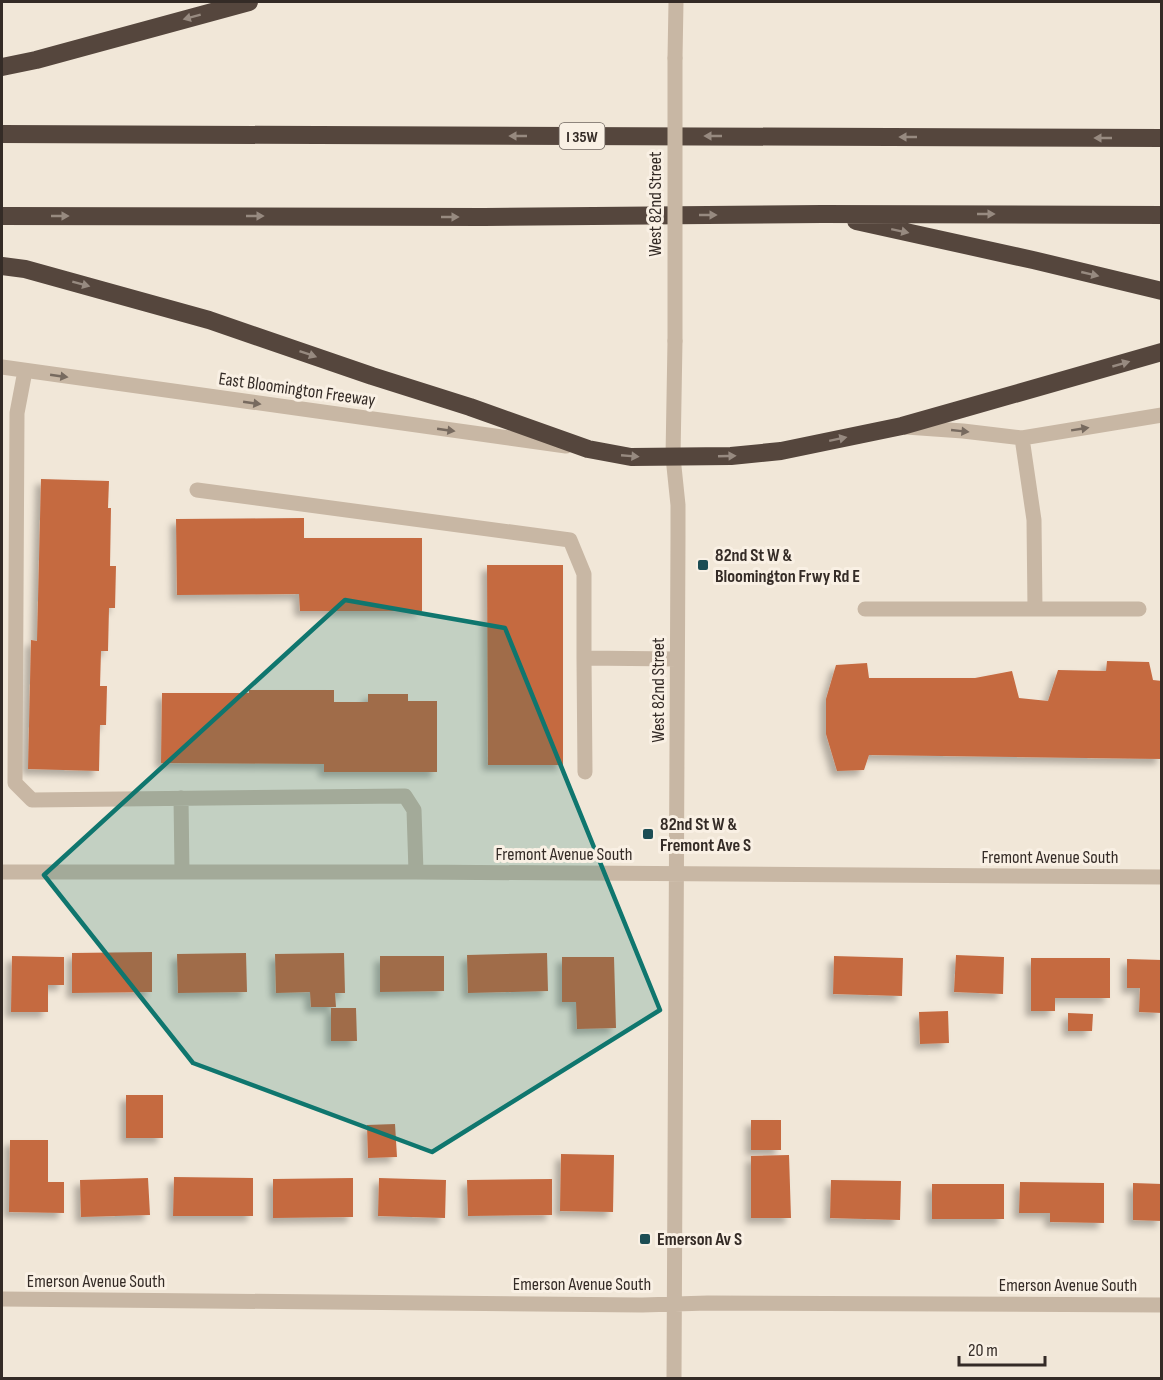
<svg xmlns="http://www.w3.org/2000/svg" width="1163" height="1380" font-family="'Sofia Sans Condensed',sans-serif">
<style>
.building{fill:#c56a41;filter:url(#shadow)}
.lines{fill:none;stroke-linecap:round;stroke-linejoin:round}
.minor{stroke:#c8b7a4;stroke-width:15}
.highway{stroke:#55463d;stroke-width:18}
.minor-bridge{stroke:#c8b7a4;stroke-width:15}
.oneway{fill:#978a80}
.oneway2{fill:#776a5f}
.marked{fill:#0f766e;fill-opacity:0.2;stroke:#0f766e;stroke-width:4.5;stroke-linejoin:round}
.poi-dot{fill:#1c4d54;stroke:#f9f0e4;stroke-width:2}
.labels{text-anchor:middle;stroke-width:6;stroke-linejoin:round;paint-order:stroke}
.shield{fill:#f9f0e4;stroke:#6f665f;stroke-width:1.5}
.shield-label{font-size:16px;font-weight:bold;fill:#342b26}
.street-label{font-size:18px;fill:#342b26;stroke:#f9f0e4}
.poi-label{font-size:18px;font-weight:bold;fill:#342b26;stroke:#f9f0e4;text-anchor:start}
</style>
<defs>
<filter id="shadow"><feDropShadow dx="-5.5" dy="5.5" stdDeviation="3" flood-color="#0004"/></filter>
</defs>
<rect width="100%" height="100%" fill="#f1e7d8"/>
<path class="building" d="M41,479l68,2 -1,27h3l-1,58h6l-1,42h-6l-1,43h-7l-1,35h7l-1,39h-6l-1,46 -71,-2 3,-129 6,1z
M304,518v20h118v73h-122l-1,-17 -122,1 -1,-76z
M487,565h76v200h-75z
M1107,661l42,1 4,18 9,1v78l-293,-4 -5,15 -27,1 -11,-37v-35l10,-34 31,-2 2,15h106l37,-7 7,27 29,3 10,-31 48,1z
M249,690h85v12h34v-8h40v7h29v71h-113v-8l-163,-1 1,-70h87z
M152,952v40l-80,1v-40z
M246,953l1,39 -69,1 -1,-39z
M344,953l1,40h-10l1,14h-25l-1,-15 -34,1 -1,-39z
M547,953l1,38 -80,2 -1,-38z
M956,955l48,2 -1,37 -49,-2z
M12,956l52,1v28h-16v27h-37z
M380,956h64v35l-64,1z
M834,956l69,2 -1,38 -69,-2z
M562,957h52l2,71 -39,1 -1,-27h-14z
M1031,958h79v40h-55v13h-24z
M1127,959l35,1v53l-23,-1 1,-24h-13z
M331,1008h25l1,33h-26z
M948,1011l1,32 -29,1 -1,-32z
M1068,1013l25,1 -1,17h-24z
M126,1095h37v43h-37z
M751,1120h30v30h-30z
M395,1124l2,33 -29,1 -1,-33z
M10,1140h38v42h16v31l-55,-1z
M561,1154l53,1 -1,57 -53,-1z
M789,1155l2,63h-40v-62z
M174,1177l79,1v38h-80z
M148,1178l2,37 -69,2 -1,-37z
M353,1178v39l-80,1v-39z
M379,1178l67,2 -1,38 -67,-2z
M552,1179v36l-84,1 -1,-36z
M831,1180l70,1 -1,39 -70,-2z
M1020,1182l84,1v40l-54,-1v-9h-31z
M1133,1183l29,1v37l-29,-1z
M932,1184h72v35h-72z"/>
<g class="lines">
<path class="minor" d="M675,58l1,-56
M2,367l564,79
M25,371l-8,42 -2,370 17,17 373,-4 9,14 2,62
M906,427l57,4 59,7 140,-23
M1022,438l12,82 1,89
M197,490l373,50 14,34v84l93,1
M865,609h274
M584,658l1,114
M181,798l1,74
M2,872h414l746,5
M2,1299l640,6 66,-2 454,2
M674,1378l4,-842v-31l-5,-48 2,-116"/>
<path class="highway" d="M2,67l34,-7 213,-58
M2,134l1160,4
M2,216l482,1 338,-3 340,1
M856,221l177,39 129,31
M2,266l23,3 184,51 163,56 98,31 118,42 43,8 100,-1 50,-5 121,-25 260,-74"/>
<path class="minor-bridge" d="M675,58v283"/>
</g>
<defs><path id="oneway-solid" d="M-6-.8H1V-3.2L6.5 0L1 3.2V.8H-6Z" transform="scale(1.5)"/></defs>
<g class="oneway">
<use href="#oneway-solid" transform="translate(192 17) rotate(165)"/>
<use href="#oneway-solid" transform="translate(518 136) rotate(-180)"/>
<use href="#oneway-solid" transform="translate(713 136) rotate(-180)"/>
<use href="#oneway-solid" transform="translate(908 137) rotate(-180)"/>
<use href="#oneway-solid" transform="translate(1103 138) rotate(-180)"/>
<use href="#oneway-solid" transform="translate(986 214)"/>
<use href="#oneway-solid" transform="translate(708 215)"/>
<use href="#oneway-solid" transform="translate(60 216)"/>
<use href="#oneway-solid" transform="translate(255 216)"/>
<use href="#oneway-solid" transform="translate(450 217)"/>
<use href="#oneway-solid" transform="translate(900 231) rotate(12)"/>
<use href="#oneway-solid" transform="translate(1090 274) rotate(13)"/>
<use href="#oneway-solid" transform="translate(81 284) rotate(15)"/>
<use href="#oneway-solid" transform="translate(308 354) rotate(19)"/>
<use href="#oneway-solid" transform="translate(1121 364) rotate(-16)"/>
<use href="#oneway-solid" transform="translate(838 439) rotate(-12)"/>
<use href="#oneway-solid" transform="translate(630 456) rotate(5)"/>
<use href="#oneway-solid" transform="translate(727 456) rotate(-2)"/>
</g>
<g class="oneway2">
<use href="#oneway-solid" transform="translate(59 376) rotate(8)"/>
<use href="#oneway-solid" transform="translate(252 403) rotate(8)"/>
<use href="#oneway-solid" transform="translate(1080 429) rotate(-9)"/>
<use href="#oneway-solid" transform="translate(446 430) rotate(8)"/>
<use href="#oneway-solid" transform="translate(960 431) rotate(6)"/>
</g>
<path class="marked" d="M345,600l160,28 155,382 -228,142 -239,-89 -149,-188z"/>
<g class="poi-dot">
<rect x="697" y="559" width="12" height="12" rx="3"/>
<rect x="642" y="828" width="12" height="12" rx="3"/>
<rect x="639" y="1233" width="12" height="12" rx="3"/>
</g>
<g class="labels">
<rect class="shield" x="559.5" y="123" width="45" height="26" rx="4.5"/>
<g class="shield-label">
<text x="582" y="142">I 35W</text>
</g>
<g class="street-label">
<text transform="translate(655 204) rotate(-90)" y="6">West 82nd Street</text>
<text transform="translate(297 389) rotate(8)" y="6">East Bloomington Freeway</text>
<text transform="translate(658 690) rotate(-90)" y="6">West 82nd Street</text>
<text x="564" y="860">Fremont Avenue South</text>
<text x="1050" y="863">Fremont Avenue South</text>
<text x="96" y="1287">Emerson Avenue South</text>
<text x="582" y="1290">Emerson Avenue South</text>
<text x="1068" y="1291">Emerson Avenue South</text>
</g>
<g class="poi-label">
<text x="715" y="561">82nd St W &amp;<tspan x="715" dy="21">Bloomington Frwy Rd E</tspan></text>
<text x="660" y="830">82nd St W &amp;<tspan x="660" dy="21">Fremont Ave S</tspan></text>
<text x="657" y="1245">Emerson Av S</text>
</g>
</g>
<rect width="1163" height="1380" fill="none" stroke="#342b26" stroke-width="6"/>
<path d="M959 1356v9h86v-9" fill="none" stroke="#342b26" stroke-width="3"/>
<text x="968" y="1356" font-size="18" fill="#342b26" stroke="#f9f0e4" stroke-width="4.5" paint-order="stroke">20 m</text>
</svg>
